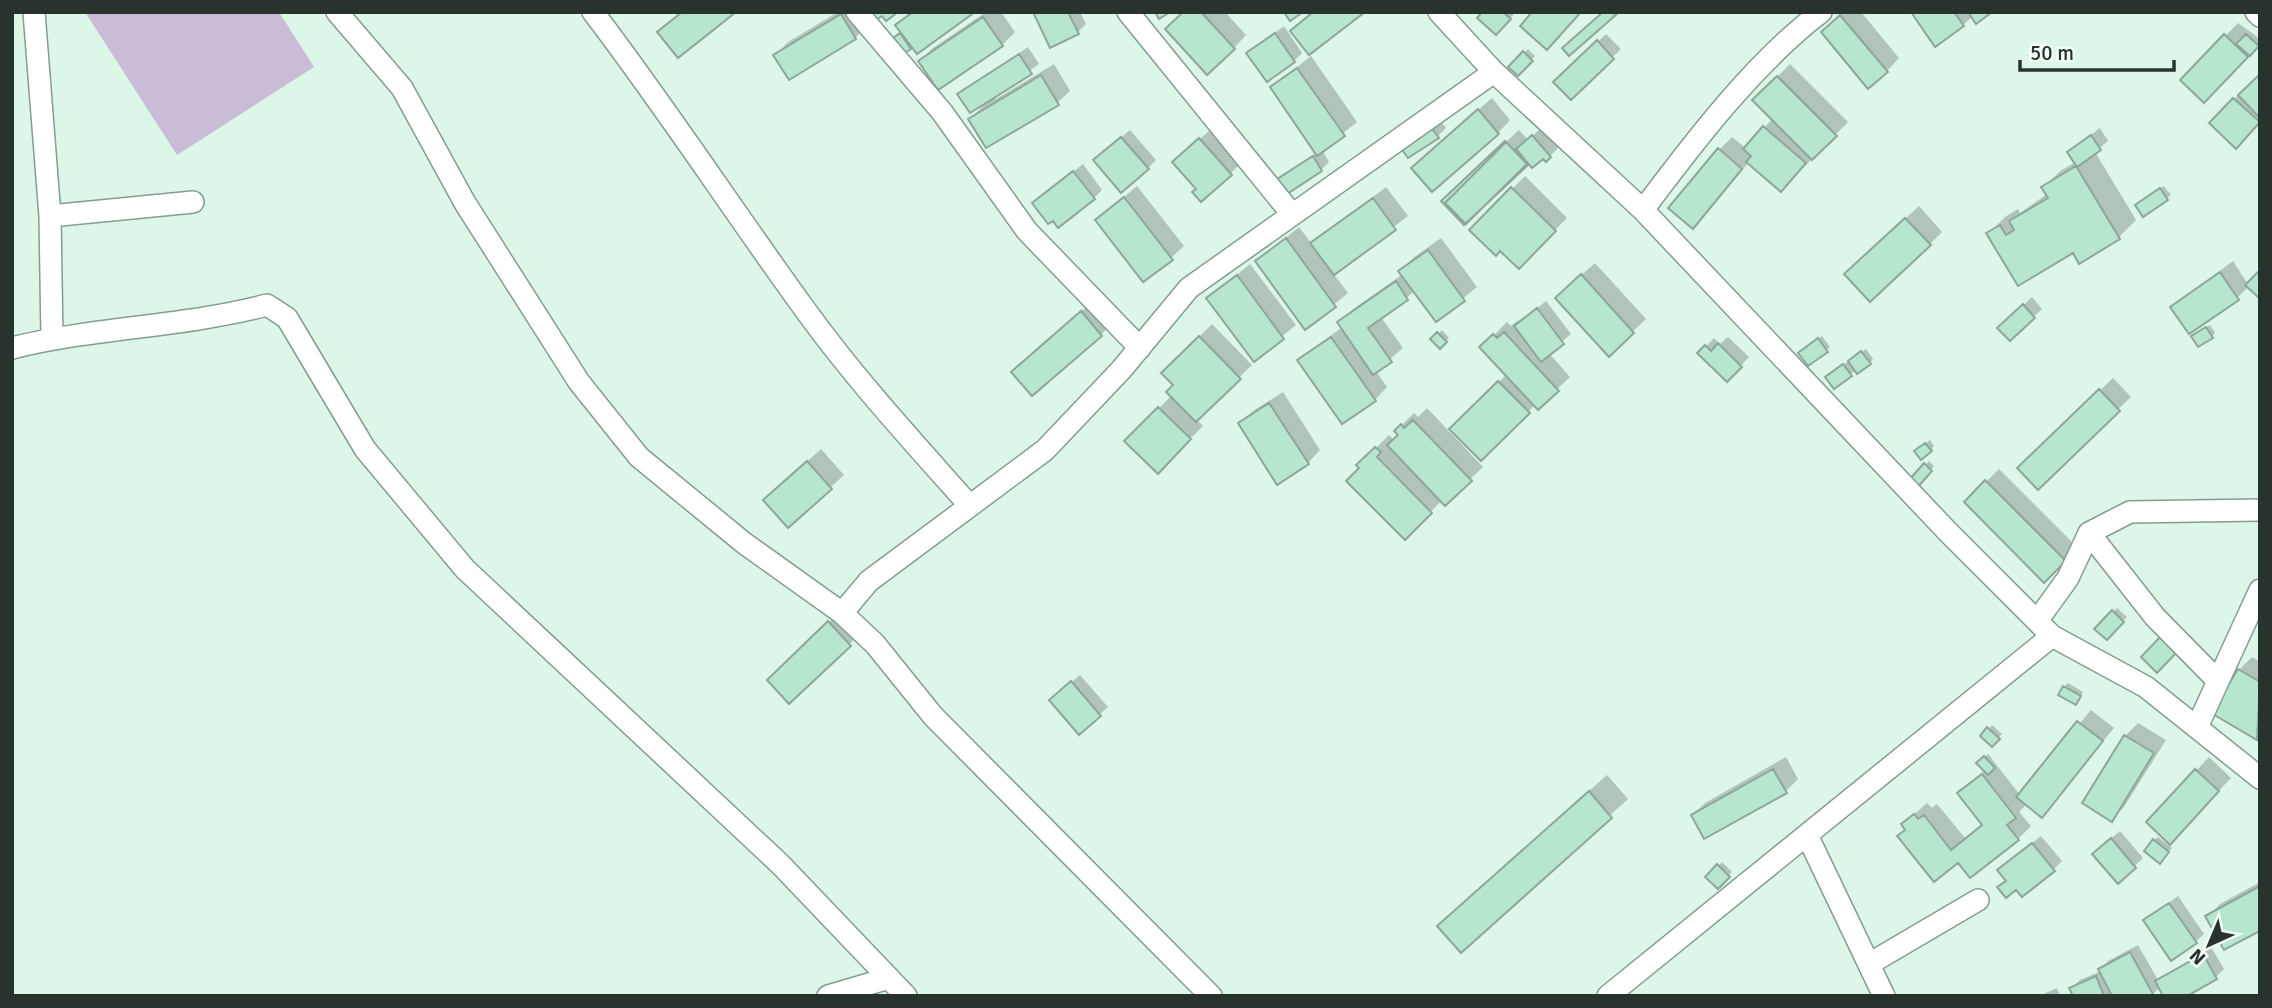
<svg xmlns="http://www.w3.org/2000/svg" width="2272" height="1008" font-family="Signika,sans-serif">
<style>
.green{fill:#c8bcd7}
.shadow{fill:#0003}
.building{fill:#b7e6ce;stroke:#8ea699;stroke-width:2}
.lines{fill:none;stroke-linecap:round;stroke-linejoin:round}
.street-casing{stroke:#859d90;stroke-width:24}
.street{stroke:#fff;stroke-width:21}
</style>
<rect width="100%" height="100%" fill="#dcf6e8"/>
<path class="green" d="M85,12h194l35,55 -137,88z"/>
<path class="shadow" d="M838,12h22l8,13 -13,13 -66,40 -13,-23 12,-13z
M910,12h62l-62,35 -12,-11 5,-4 -5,-7z
M986,12h15l14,20 -13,13 -82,16 13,-13z
M1035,12h45l6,12 -8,8z
M1185,12h40l21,23 -12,13z
M1485,12h31l-20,21z
M1844,12h17l38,46 -12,13 -51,-52z
M1913,12h76l-16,4 -10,9z
M2238,23l22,16v4l-56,58 -22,-21z
M1284,26l18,27 -8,8 -46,-8z
M1606,34l15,15 -50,48 -15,-15z
M1028,47l11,17 -45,32 2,3 58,-35 16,27 -13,12 -87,16 16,-16 -26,-9z
M1528,49l7,7 -17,18 -7,-7z
M1311,56l46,66 -35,28 7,12 -8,8 -45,12 41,-30 -45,-65z
M1790,64l58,58 -54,55 -45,-15 -44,52 14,-64 13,-13 14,11 27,-30 -18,-18z
M2260,76v46l-49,1 31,-32z
M1492,98l18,22 -12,13 -72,22z
M1440,120l6,8 -8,8 -35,12z
M1541,128l17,20 -12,12 -3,-4 -14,6 -63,60 -10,-34 63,-58 9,10z
M2100,128l8,13 -13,11 41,68 -17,17 -39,24 -6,-10 -86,-17 17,-17 13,-8 2,4 27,-19 -4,-6 17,-17 16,-9 -7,-10z
M1130,130l26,30 -8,8 -44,-16z
M1209,131l30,34 -8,8 -33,16 -15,-35z
M1083,164l19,26 -8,8 -60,5z
M1525,176l42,42 -48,49 -19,-18 -28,-19z
M1137,186l47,60 -13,12 -74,-38z
M2164,186l7,9 -4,3 -27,4z
M1386,187l22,29 -75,57 15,20 -43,35 -48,-67 42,-34 13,17z
M1919,206l23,26 -12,12 -70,17z
M1441,238l36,49 -41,33 -21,-29 -34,26 22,31 -27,23 11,16 -12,13 -75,-40 42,-33 -3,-4 13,-13 51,-36 -2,-3 12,-13z
M2233,261l16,25 -12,12 -65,9z
M1595,263l51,56 -37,35 -39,-69z
M1250,264l46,61 -42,34 -45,-61z
M2032,297l10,12 -32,30 -2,-19z
M1094,300l19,22 -12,13 -88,37z
M1546,301l25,33 -22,19 21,24 -32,30 -3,-2 -54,54 -29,-30 55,-55 -25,-27 25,-25 4,4 7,-6 2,2z
M1212,324l40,41 -56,54 7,7 -45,45 -31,-30 45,-46 3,-10 -12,-12z
M2210,325l5,8 -3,4 -15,-4z
M1442,330l7,8 -9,9 -7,-8z
M1822,336l8,11 -22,17 -4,-15z
M1728,337l21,20 -22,23 -27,-27 14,-15 6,6z
M1866,349l7,10 -3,4 -20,11 -19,-1z
M2113,378l18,19 -93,90 -19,-19z
M1283,392l37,58 -12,13 -68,-40 13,-12z
M1427,408l56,59 -38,36 -3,-3 -37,38 -46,-73 30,-30 5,5 6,-5 -4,-4 18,-18 4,4z
M1930,440l4,6 -3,4 -11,-2z
M821,449l23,26 -56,51 -10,-38z
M1929,461l5,5 -17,20 -6,-6z
M1999,469l78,78 -33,33 -78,-78z
M2117,608l10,9 -20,21 -10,-9z
M842,610l20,22 -73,69 -7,-34z
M2252,657l8,5v73l-3,3 -18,-68z
M1080,675l28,32 -9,8 -39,-23z
M2068,683l15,9 -7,11 -12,-16z
M2091,710l23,18 -73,88 -14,-12 -8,8 12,14 -13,13 -59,21 -56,-36 24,-21 5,5 5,-4 28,34 18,-14 -24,-31 26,-23 -6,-7 9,-9 32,41z
M2138,723l28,17 -42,67 -12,12 -28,-17 41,-66z
M1992,725l10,9 -10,11 -10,-9z
M1786,757l12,22 -12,12 -93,24 12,-12z
M2209,757l22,21 -48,51 -35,-7z
M1607,775l21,24 -167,151 -5,-41z
M2120,831l23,27 -25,24 -16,-36z
M2041,836l21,25 -9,9 -46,10 1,-18z
M2158,837l14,11 -9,10 -9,-18z
M1722,862l10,10 -14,15 -11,-10z
M2260,882v47l-52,-12 12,-13z
M2178,896l26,38 -9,8 -50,-22z
M2138,945l20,35 53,-33 13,22 -8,8 -56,10 -9,9h-77l-3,-8 9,-8 21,-9 7,-10z
M2057,988l3,8h-21z"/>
<path class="building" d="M682,12h54l-58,46 -21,-26z
M870,12h28l-12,9 -4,-5 -6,4z
M913,12h62l-58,42 -22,-29z
M1033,12h35l11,22 -29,14z
M1155,12h15l-11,7z
M1183,12h18l34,37 -28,26 -42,-46z
M1284,12h19l-13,9z
M1313,12h52l-56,43 -19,-24z
M1482,12h21l8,7 -15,16 -19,-17z
M1532,12h49l-34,38 -27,-24z
M1603,12l14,2 -48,42 -7,-8z
M1911,12h43l10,14 -29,21z
M1968,12h24l-16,12z
M841,14l15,25 -67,41 -16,-25z
M1840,15l48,57 -20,17 -47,-57z
M983,17l20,29 -65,44 -20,-29z
M900,33l11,16 -8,5 -11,-15z
M1275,33l20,29 -28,20 -21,-29z
M2224,34l24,23 -44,46 -24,-23z
M2246,34l13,12 -9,10 -14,-12z
M1597,40l17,19 -43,41 -18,-18z
M1523,51l10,10 -15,15 -10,-9z
M1019,54l13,20 -62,39 -13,-19z
M1297,68l48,68 -28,20 -47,-69z
M2260,74v44l-22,-23z
M1041,75l18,30 -73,43 -18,-29z
M1777,76l60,60 -25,24 -60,-60z
M2233,98l27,24 -24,27 -27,-26z
M1478,109l21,25 -67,58 -21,-24z
M1763,126l43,37 -25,29 -35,-30 5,-6 -8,-7z
M1431,127l8,11 -31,20 -8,-11z
M1532,135l19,22 -5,5 -3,-3 -11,9 -16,-19z
M2091,135l10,15 -24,17 -10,-15z
M1121,137l28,32 -28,24 -28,-33z
M1199,138l33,37 -31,27 -9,-10 4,-3 -24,-27z
M1505,141l23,24 -64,60 -23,-24z
M1506,142l21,22 -61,60 -21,-21z
M1718,148l24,21 -49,60 -25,-21z
M1313,156l9,15 -38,25 -10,-15z
M2076,166l44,73 -41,25 -6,-11 -55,33 -32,-53 14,-8 6,10 8,-5 -5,-9 39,-23 -7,-11z
M1073,171l22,28 -37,29 -5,-7 -5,3 -16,-21z
M1511,187l45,44 -37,38 -19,-18 -4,5 -27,-26z
M2160,188l8,12 -25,17 -8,-12z
M1124,197l49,63 -30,22 -48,-62z
M1373,198l23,32 -62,45 -24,-32z
M1905,218l26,27 -61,57 -26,-28z
M1286,238l50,69 -31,23 -50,-69z
M1428,250l37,51 -29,21 -38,-51z
M2260,270v29l-15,-14z
M2220,272l19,28 -50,34 -19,-27z
M1581,274l53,59 -25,24 -54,-59z
M1237,275l47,64 -30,23 -48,-64z
M1396,281l12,19 -40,28 24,34 -19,13 -36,-53z
M2023,304l12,14 -25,23 -13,-13z
M1537,308l27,36 -23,18 -27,-36z
M1081,311l21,25 -70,60 -21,-24z
M2206,327l7,11 -15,9 -7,-11z
M1437,332l10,10 -7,7 -10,-10z
M1504,332l55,59 -21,19 -59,-63 14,-13 4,4z
M1199,336l42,43 -45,43 -30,-30 7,-7 -12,-12z
M1331,337l45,64 -34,23 -45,-64z
M1818,338l10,14 -20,14 -10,-13z
M1718,343l24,24 -15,15 -30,-29 8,-8 6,6z
M1861,351l10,13 -14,10 -9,-13z
M1843,364l9,12 -18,13 -9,-12z
M1498,381l32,32 -49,48 -32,-32z
M2099,389l21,22 -82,79 -21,-22z
M1269,403l40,61 -32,21 -39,-62z
M1158,407l33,32 -33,35 -34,-33z
M1413,420l59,61 -27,25 -58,-61 11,-10 -4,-4 7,-7 3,4z
M1925,443l7,8 -11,9 -7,-9z
M1375,447l6,5 -4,5 55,56 -27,27 -59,-59 13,-13 -3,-3z
M807,461l25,28 -44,39 -25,-28z
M1924,463l8,8 -15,17 -8,-8z
M1985,480l81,81 -22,22 -80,-81z
M2112,610l12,12 -17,18 -13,-11z
M828,621l23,25 -62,58 -22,-24z
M2161,636l16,16 -20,21 -16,-16z
M2238,669l22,13 -3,58 -46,-27z
M1071,681l30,35 -22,19 -30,-35z
M2063,686l18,10 -5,9 -18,-10z
M2077,721l26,20 -61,77 -26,-21z
M1987,727l13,12 -8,8 -12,-11z
M2124,735l30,18 -42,69 -30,-19z
M1984,756l11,12 -7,7 -12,-12z
M1773,769l14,24 -83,46 -13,-24z
M2195,769l24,22 -49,54 -24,-23z
M1982,774l34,44 -9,7 12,15 -49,38 -12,-15 -24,19 -37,-46 8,-6 -4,-6 13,-10 4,5 6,-4 27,35 31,-25 -25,-32z
M1589,791l23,27 -151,135 -24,-27z
M2111,838l25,30 -18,16 -26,-30z
M2153,839l16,13 -9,12 -16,-13z
M2032,843l23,28 -33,26 -6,-7 -10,8 -9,-11 9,-6 -9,-11z
M1717,864l13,13 -12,12 -13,-12z
M2260,886v45l-36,19 -19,-34z
M2169,903l28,40 -26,18 -28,-41z
M2130,952l24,44h-42l-14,-27z
M2203,954l14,25 -30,17h-24l-8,-15z
M2096,976l8,20h-31l-4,-8z"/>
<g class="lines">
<g class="street-casing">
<path id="street" d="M34,12l16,204 2,122
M337,12l65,76 63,115 114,179 60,75 105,86 98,70
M593,12c74,97 141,200 213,299 50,69 108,132 164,195
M857,12l85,100 85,119 113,117
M1128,12l163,201
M1439,12l55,60 149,138 305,322 104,104 94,51 114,91
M2256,12l4,4
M1643,210c50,-67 111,-147 178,-198
M50,216l143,-14
M12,348c84,-21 171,-21 255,-43l20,13 78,131 100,120 316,296 125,131
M2089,533l66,84 63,64
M2037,621l31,-43 21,-45 41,-21 130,-2
M2197,727l63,-137
M1807,835l77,161
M1869,964l109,-64
M828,996l61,-18
M1211,996l-278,-280 -58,-72 -33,-31 27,-32 176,-131 76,-80 68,-82 305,-216
M1608,996l444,-360"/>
</g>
<use href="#street" class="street"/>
</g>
<rect width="2272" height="1008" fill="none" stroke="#29332e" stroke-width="28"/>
<g transform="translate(2209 945) rotate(224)" stroke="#f4fff9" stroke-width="5" paint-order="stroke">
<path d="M0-5L12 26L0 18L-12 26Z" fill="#29332e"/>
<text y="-10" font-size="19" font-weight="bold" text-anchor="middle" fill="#29332e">N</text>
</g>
<path d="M2020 60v10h154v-10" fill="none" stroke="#29332e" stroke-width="3.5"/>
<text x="2030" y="60" font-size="21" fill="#29332e" stroke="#f4fff9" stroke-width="5" paint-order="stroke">50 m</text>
</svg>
